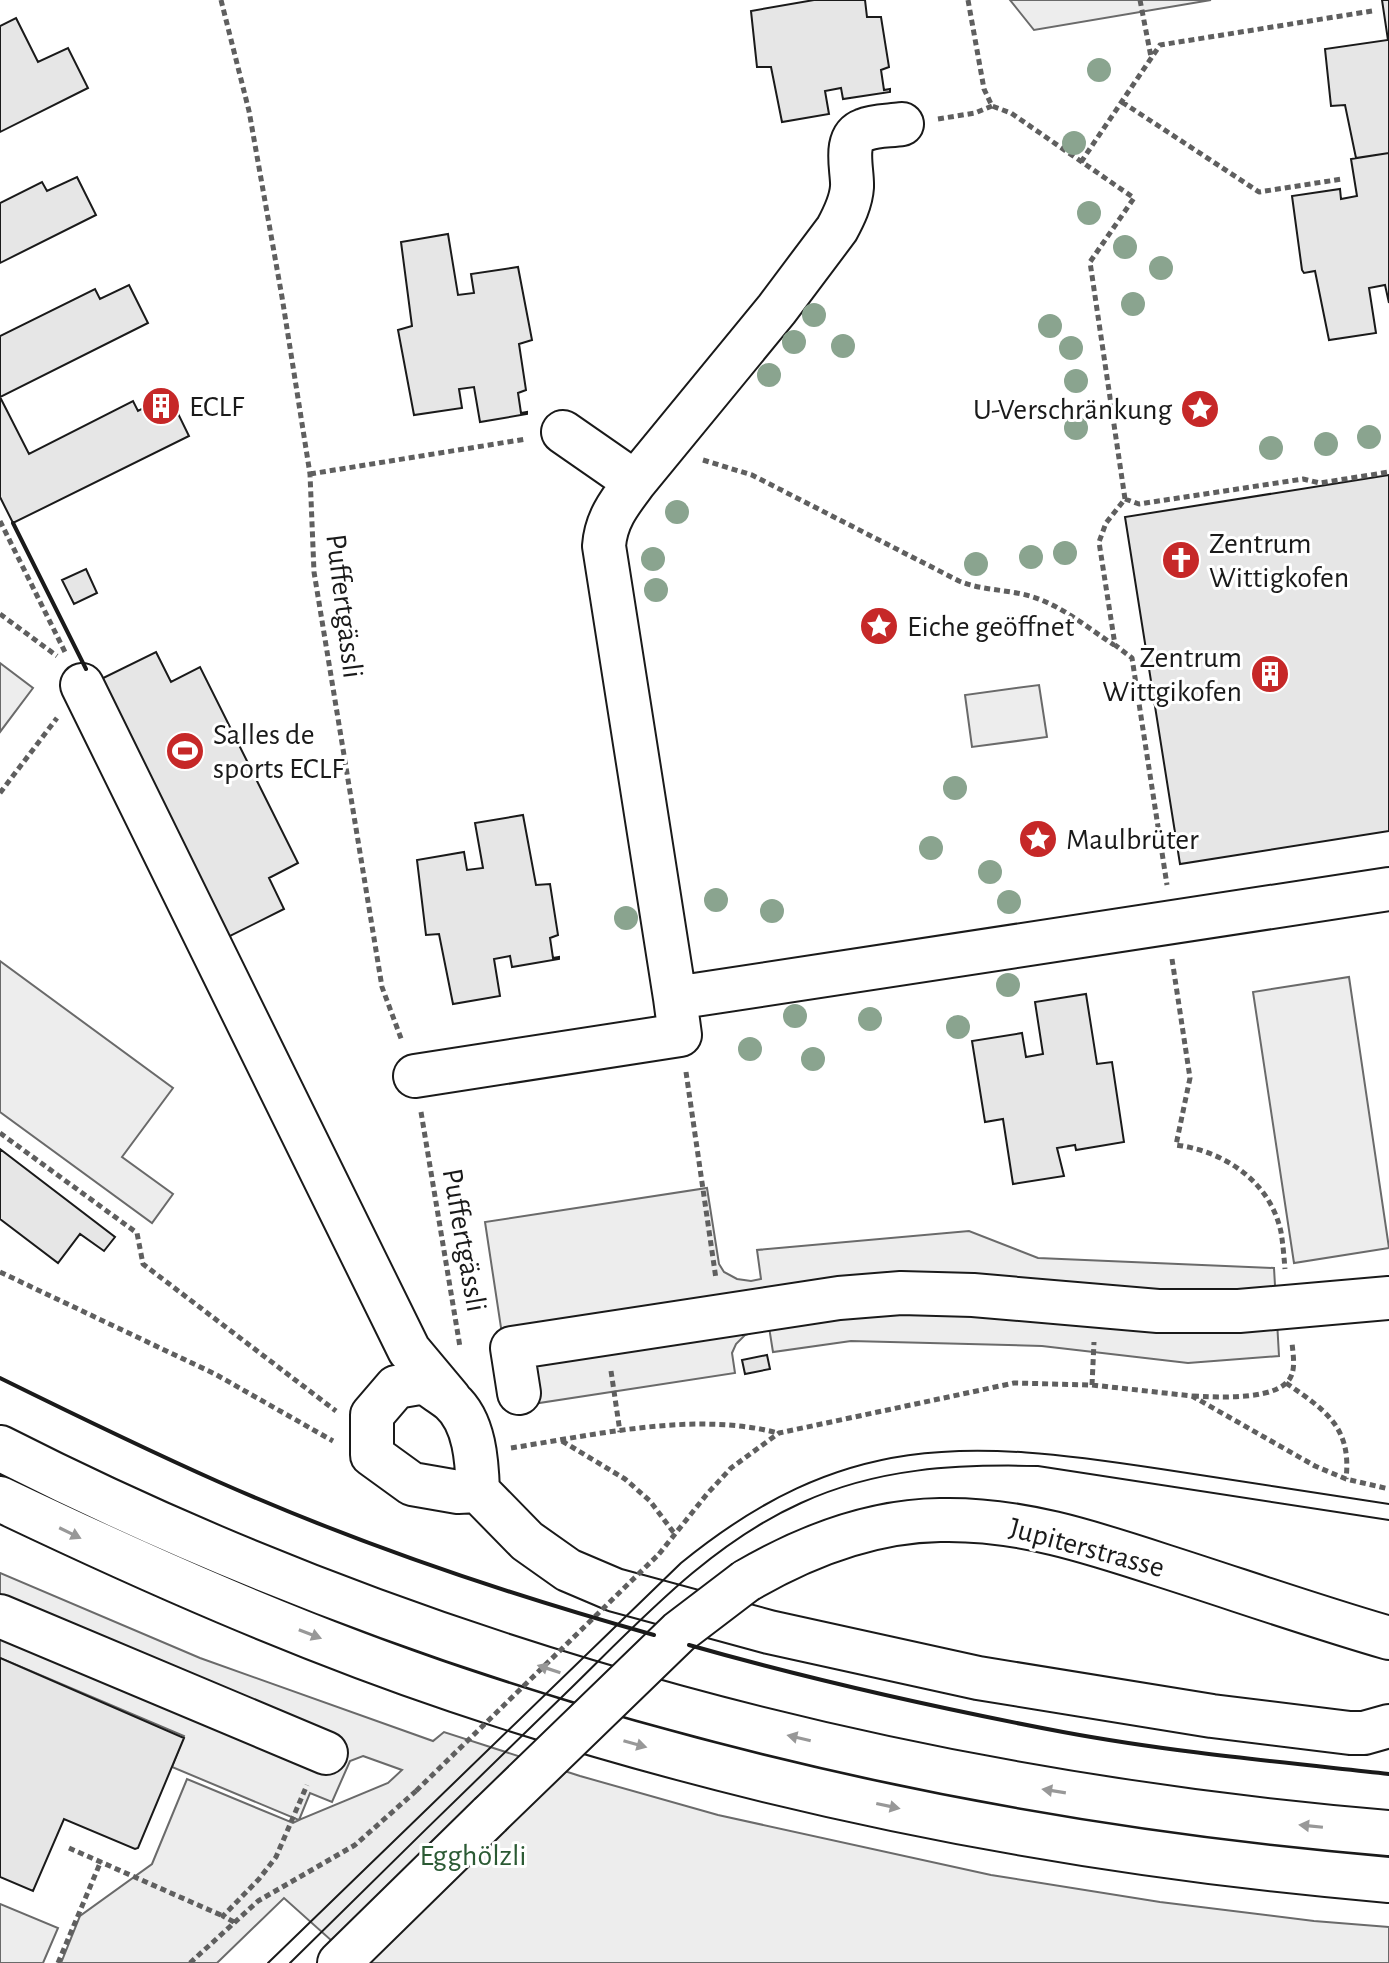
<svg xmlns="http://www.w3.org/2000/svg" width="1389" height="1963" font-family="'Alegreya Sans',sans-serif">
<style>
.built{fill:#ededed;stroke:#6a6a6a;stroke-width:2;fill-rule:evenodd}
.building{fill:#e6e6e6;stroke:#1a1a1a;stroke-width:2}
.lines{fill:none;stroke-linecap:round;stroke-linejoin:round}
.minor-casing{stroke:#1a1a1a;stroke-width:46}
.highway-casing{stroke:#1a1a1a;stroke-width:48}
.path{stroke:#5f5f5f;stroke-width:5;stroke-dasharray:6 4;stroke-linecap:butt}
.minor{stroke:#fff;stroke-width:42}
.highway{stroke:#fff;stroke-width:44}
.tram{stroke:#1a1a1a;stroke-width:2}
.minor-bridge-casing{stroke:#1a1a1a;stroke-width:46;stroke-linecap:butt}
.path-bridge{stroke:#5f5f5f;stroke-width:5;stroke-dasharray:6 4;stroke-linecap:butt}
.minor-bridge{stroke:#fff;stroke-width:42}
.wall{stroke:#1a1a1a;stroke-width:4}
.tree{fill:#8aa48f}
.oneway{fill:#989898}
.labels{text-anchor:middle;stroke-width:6;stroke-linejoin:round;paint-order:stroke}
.poi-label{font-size:30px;fill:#1a1a1a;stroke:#fff;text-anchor:start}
.street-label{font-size:30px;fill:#1a1a1a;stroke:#fff}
.park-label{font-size:30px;fill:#2b5a34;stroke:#fff}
</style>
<rect width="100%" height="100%" fill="#fff"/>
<path class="built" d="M1010,0h201l-177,30z
M0,663l33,25 -33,44z
M1039,685l8,52 -75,10 -7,-52z
M0,961l173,127 -51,69 51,37 -21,29 -152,-111z
M1349,977l40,271 -95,15 -41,-271z
M707,1188l12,76 5,8 13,7 14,2 10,-2 -4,-29 212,-19 69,27 236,10 5,88 -91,7 -146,-17 -191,-5 -78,11 -4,-25 -24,8 -9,9 -4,9 3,20 -222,34 -28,-185z
M0,1573l200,85 233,83 11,-9 136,44 138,39 273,60 169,27 154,19 75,6v36h-1042l4,-5 -67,-60 -67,65h-156l19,-47 72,-52 35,-85 106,44 6,-3 -127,-53 12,-31 -184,-78zM363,1756l39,14 -14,13 -89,37 11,-27 22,9 18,-41z
M0,1904l58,24 -15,35h-43z"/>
<path class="building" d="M865,0l2,17h14l8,50 -8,3 3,20 6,-1v3l-47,7 -2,-11 -16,3 4,23 -47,8 -11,-55h-14l-6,-56 63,-11z
M1382,0h7v153l-33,5 -11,-53 -14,1 -6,-57 63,-9z
M16,18l22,44 30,-14 20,40 -88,44v-106z
M1389,153v150l-4,-18 -16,3 7,45 -47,7 -14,-69 -11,2 -2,-3 -10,-74 48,-7 1,10 16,-3 -6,-37z
M77,177l19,38 -96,48v-60l42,-21 5,9z
M448,234l10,61 16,-2 -3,-19 47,-7 14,73 -13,4 7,46 -8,3 3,20 6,-1v2l-47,8 -6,-35 -15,2 3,19 -48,7 -16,-85 14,-4 -11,-84z
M129,285l19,38 -148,74 29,57 104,-53 5,10 31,-16 20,41 -176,87 -13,-26v-161l95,-47 5,10z
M1389,475v356l-209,33 -55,-347z
M86,569l11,24 -23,11 -12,-24z
M156,652l15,30 29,-15 98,196 -29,15 15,31 -62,31 -129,-257z
M523,815l13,70 14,-1 8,51 -8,3 3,20 6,-1v2l-47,8 -2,-11 -16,3 6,37 -47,8 -14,-70 -13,1 -9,-75 47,-8 3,18 16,-2 -8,-45z
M1086,994l11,70 15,-2 12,80 -48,8 -1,-5 -18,3 7,28 -51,8 -10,-65 -18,3 -13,-81 50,-8 4,24 17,-3 -8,-52z
M0,1149l115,88 -11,14 -24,-17 -22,29 -58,-44z
M767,1355l3,14 -25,5 -3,-14z
M0,1658l184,80 -46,110 -3,1 -71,-30 -31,72 -33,-14z"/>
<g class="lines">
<g class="minor-casing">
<path id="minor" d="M563,432l72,50 142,-173 60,-80c7,-13 14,-27 15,-42 1,-17 -10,-49 12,-57 11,-5 26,-4 38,-6
M635,482c-15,20 -29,37 -31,64l71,452
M82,685l327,665 41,49
M415,1076l265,-41 -5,-37 714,-109
M519,1393l-7,-45 327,-50 62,-5 72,2 185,16h81l150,-13
M478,1491l-20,1 -46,-8 -40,-29v-40l24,-28 29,-5c8,7 18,12 26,19 24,21 26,61 27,90l49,50 41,29 47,20 154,42 209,46 234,38 138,17h14l25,-7
M746,1581c60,-35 124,-60 194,-61 78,-2 151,22 224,46 75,24 149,50 225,72
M0,1616l326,137
M339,1963l151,-148"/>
</g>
<g class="highway-casing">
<path id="highway" d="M0,1448c430,219 909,345 1389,385
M0,1499c149,71 300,138 457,191 301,101 615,163 932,190"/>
</g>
<path class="path" d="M221,0l28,111 33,186 28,177 4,98 68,415 20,54
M968,0l16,89 8,17 19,7 123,85 -44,64 35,237 -19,24 -7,19 16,103 17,13 35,227
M1140,0l11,57
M1122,102l137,90 83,-13
M938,119l37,-6 17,-7
M1081,162l79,-117 212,-34
M703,460l49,15 207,106c24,10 49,8 74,16 29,9 55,31 81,48
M310,474l216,-35
M1125,499l14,5 164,-25 17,4 69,-11
M0,521l65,131
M0,614l57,42
M0,793l57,-75
M1172,959l18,119 -14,67c48,6 94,36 105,87 2,12 3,25 4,37
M686,1072l30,207
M421,1112l39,235
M0,1133l137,100 6,31 193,147
M0,1272l215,102 118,67
M611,1371l9,61
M1286,1383c39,27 66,44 60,96
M1092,1385l2,-43
M1193,1396c23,1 90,6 99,-22 3,-9 1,-21 0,-31
M562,1441l63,38 25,22 24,32
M511,1448c84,-13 183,-37 267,-15
M659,1554l48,-60 24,-26 48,-35 235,-50 78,2 100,11 123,70 31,13 43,10
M69,1848l154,68
M234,1922l-11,-6 36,-37 17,-22 31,-72
M58,1963l43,-102
M190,1963l68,-62 97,-56 61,-54"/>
<use href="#minor" class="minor"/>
<use href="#highway" class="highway"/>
<path class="tram" d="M268,1963l413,-400c162,-132 284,-124 480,-94 76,12 152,23 228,35
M290,1963c92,-91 184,-181 277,-271 72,-70 141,-147 234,-189 76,-35 155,-39 237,-37l351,54"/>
<g class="minor-bridge-casing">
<path id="minor-bridge" d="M490,1815l189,-183 67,-51"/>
</g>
<path class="path-bridge" d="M416,1791l243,-237"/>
<use href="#minor-bridge" class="minor-bridge"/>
<path class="wall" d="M13,523l73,146
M0,1378c73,36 145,71 219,104 140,62 288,112 435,153
M689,1645c123,35 248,63 374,87 107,20 217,30 326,42"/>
</g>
<g class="tree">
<circle cx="1099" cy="70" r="12"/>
<circle cx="1074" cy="143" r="12"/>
<circle cx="1089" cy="213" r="12"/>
<circle cx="1125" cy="247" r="12"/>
<circle cx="1161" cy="268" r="12"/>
<circle cx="1133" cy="304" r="12"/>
<circle cx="814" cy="315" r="12"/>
<circle cx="1050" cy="326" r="12"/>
<circle cx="794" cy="342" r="12"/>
<circle cx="843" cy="346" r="12"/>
<circle cx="1071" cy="348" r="12"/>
<circle cx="769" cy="375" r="12"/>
<circle cx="1076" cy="381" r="12"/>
<circle cx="1076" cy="428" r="12"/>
<circle cx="1369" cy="437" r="12"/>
<circle cx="1326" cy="444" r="12"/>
<circle cx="1271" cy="448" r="12"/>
<circle cx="677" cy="512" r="12"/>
<circle cx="1065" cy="553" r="12"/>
<circle cx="1031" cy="557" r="12"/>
<circle cx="653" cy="559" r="12"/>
<circle cx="976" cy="564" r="12"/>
<circle cx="656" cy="590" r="12"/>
<circle cx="955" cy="788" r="12"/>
<circle cx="931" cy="848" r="12"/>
<circle cx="990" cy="872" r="12"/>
<circle cx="716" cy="900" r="12"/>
<circle cx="1009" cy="902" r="12"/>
<circle cx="772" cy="911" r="12"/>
<circle cx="626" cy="918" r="12"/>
<circle cx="1008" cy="985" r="12"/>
<circle cx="795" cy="1016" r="12"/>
<circle cx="870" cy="1019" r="12"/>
<circle cx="958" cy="1027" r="12"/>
<circle cx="750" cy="1049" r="12"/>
<circle cx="813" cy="1059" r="12"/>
</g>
<defs><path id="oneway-solid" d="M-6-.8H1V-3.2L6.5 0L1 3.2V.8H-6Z" transform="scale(2)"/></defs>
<g class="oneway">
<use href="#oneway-solid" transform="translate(70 1533) rotate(26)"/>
<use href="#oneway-solid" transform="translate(310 1634) rotate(21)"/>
<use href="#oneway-solid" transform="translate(549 1669) rotate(-162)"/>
<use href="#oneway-solid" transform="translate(799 1738) rotate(-167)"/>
<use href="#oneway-solid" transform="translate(635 1744) rotate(16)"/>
<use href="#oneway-solid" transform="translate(1054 1791) rotate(-171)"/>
<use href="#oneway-solid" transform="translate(888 1806) rotate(12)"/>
<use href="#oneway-solid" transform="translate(1311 1826) rotate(-174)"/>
</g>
<defs>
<g id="building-disc" transform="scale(2)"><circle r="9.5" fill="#c62828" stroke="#fff"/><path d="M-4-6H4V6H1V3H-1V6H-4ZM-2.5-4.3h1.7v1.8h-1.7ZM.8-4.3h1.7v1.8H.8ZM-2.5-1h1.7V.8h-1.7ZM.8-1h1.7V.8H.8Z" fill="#fff"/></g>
<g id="sight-disc" transform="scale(2)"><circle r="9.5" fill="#c62828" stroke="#fff"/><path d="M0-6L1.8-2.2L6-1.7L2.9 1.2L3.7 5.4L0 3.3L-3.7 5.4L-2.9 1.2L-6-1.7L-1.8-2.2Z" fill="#fff"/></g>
<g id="church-disc" transform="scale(2)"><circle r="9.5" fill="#c62828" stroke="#fff"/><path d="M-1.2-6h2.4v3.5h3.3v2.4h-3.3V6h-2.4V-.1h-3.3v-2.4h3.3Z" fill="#fff"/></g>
<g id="stadium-disc" transform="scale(2)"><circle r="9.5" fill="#c62828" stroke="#fff"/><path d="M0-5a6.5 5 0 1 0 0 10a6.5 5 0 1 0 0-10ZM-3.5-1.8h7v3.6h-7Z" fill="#fff"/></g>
</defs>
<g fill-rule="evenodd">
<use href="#building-disc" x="161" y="406"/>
<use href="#sight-disc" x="1200" y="409"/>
<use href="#church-disc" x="1181" y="560"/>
<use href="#sight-disc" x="879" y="626"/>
<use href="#building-disc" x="1270" y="674"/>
<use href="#stadium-disc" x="185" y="751"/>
<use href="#sight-disc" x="1038" y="839"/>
</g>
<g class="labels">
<g class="poi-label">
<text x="189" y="416">ECLF</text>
<text x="1172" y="419" text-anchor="end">U-Verschränkung</text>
<text x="1209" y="553">Zentrum<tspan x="1209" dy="34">Wittigkofen</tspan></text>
<text x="907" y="636">Eiche geöffnet</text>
<text x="1242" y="667" text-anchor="end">Zentrum<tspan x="1242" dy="34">Wittgikofen</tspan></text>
<text x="213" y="744">Salles de<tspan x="213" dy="34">sports ECLF</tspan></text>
<text x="1066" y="849">Maulbrüter</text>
</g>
<g class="street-label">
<text transform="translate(345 606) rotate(83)" y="10">Puffertgässli</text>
<text transform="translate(465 1240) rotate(80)" y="10">Puffertgässli</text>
<text transform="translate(1087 1547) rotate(15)" y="10">Jupiterstrasse</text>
</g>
<g class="park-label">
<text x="473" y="1865">Egghölzli</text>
</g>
</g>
</svg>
